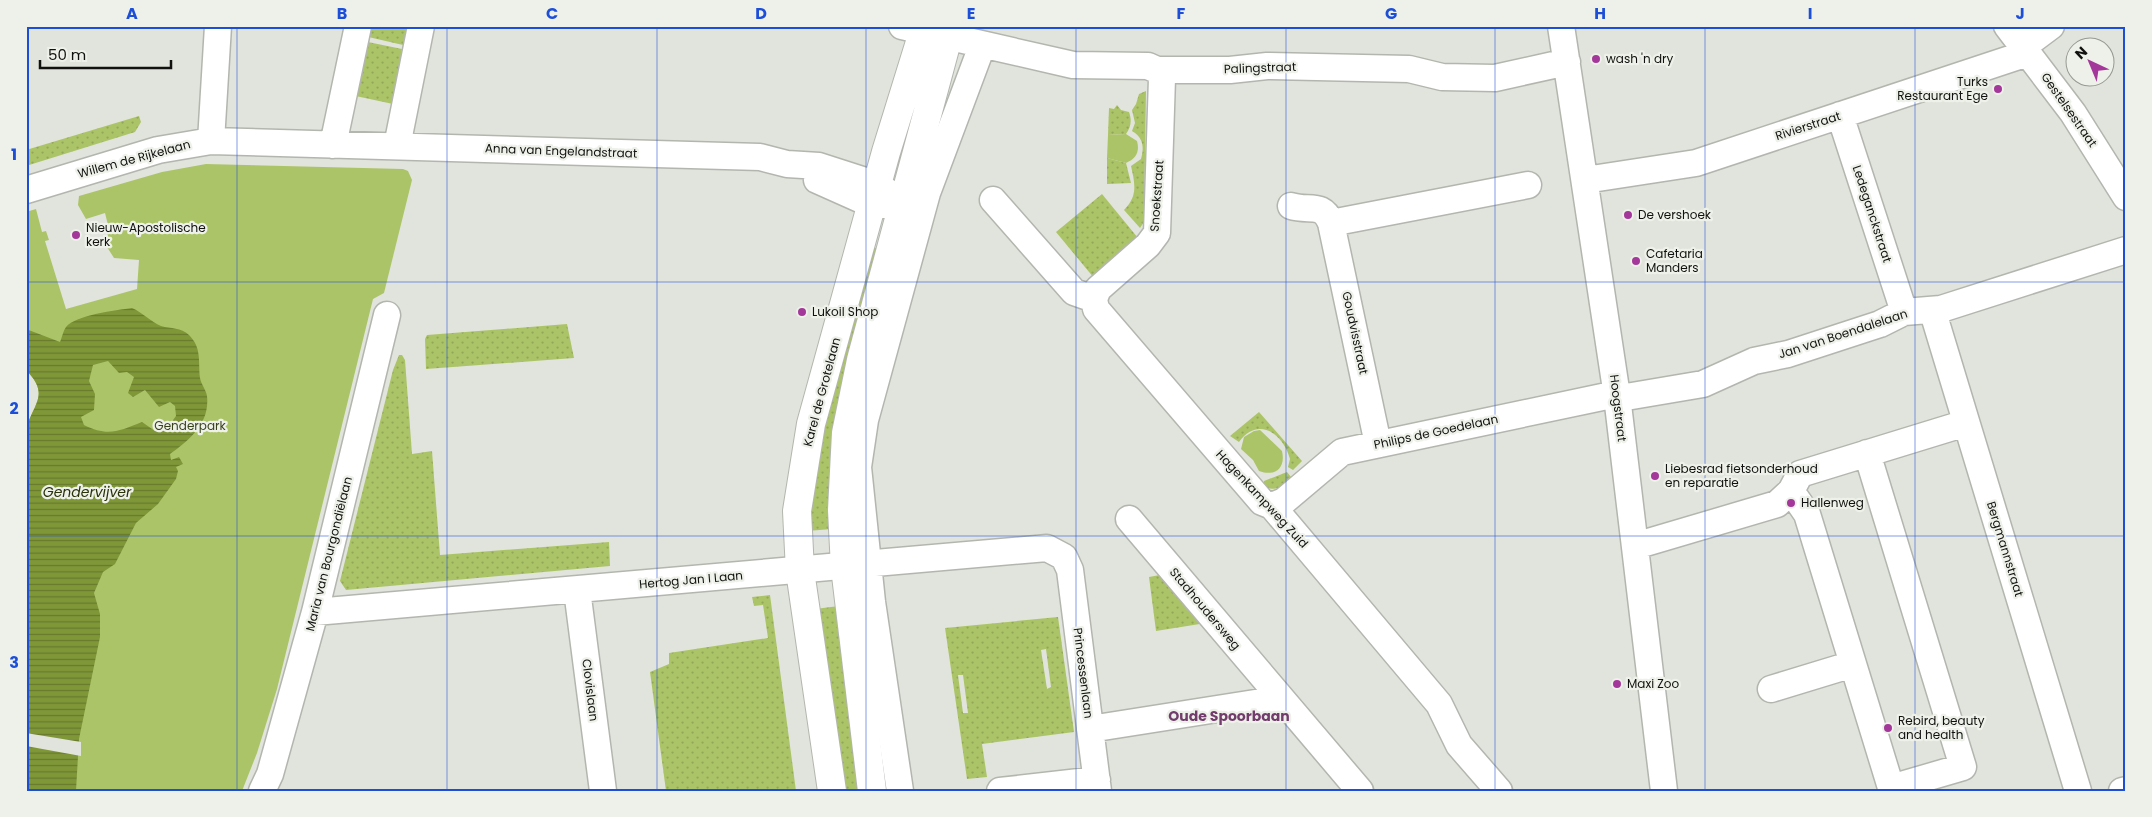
<svg xmlns="http://www.w3.org/2000/svg" width="2152" height="817" font-family="Poppins,sans-serif">
<style>
.grass{fill:url(#grass-dots);fill-rule:evenodd}
.park{fill:#acc468}
.water{fill:url(#water-rules);fill-rule:evenodd}
.pier{fill:#e1e4dc}
.lines{fill:none;stroke-linecap:round;stroke-linejoin:round}
.minor-casing{stroke:#b3b6ae;stroke-width:29}
.major-casing{stroke:#b3b6ae;stroke-width:30}
.minor{stroke:#fff;stroke-width:26}
.major{stroke:#fff;stroke-width:28}
.grid{fill:none;stroke:#1d4ed8;stroke-width:1;stroke-opacity:0.55}
.poi-dot{fill:#a3389a;stroke:#eef1e9;stroke-width:2}
.labels{text-anchor:middle;stroke-width:4.5;stroke-linejoin:round;paint-order:stroke}
.poi-label{font-size:12px;fill:#11120f;stroke:#eef1e9;text-anchor:start}
.street-label{font-size:12px;fill:#11120f;stroke:#eef1e9}
.park-label{font-size:12px;fill:#39431b;stroke:#eef1e9}
.water-label{font-size:14px;font-style:italic;fill:#293209;stroke:#eef1e9}
.neighbourhood-label{font-size:14px;font-weight:bold;fill:#723d6c;stroke:#eef1e9}
.neatline{fill:none;stroke:#1d4ed8;stroke-width:2}
.grid-label{font-size:16px;text-anchor:middle;font-weight:bold;fill:#1d4ed8}
</style>
<defs>
<pattern id="grass-dots" width="8" height="8" patternUnits="userSpaceOnUse" patternTransform="scale(1.25)"><rect width="8" height="8" fill="#acc468"/><path d="M2 2h.1M6 6h.1" fill="none" stroke="#93a759" stroke-width="1.8" stroke-linecap="round"/></pattern>
<pattern id="water-rules" width="6" height="5" patternUnits="userSpaceOnUse" patternTransform="scale(1.25)"><rect width="6" height="5" fill="#809738"/><path d="M0 2.5h6" fill="none" stroke="#677a2e"/></pattern>
</defs>
<rect width="100%" height="100%" fill="#e1e4dc"/>
<path class="grass" d="M366,26h43l-6,19 -39,-9z
M363,41l39,8 -1,5h2l-10,50 -42,-9z
M1146,91l-2,131 -4,6 -16,-18c14,-14 11,-26 7,-44l10,-7c3,-11 3,-21 -9,-28l3,-8 -3,-13 4,-6 3,-10z
M1117,105l4,5 8,2c3,8 2,15 -3,22l-18,1 1,-27 5,1z
M139,116l2,6 -6,10 -109,34v-16z
M1107,158l19,5 5,20 -24,1z
M1102,194l36,44 -44,40 -38,-46z
M869,246l17,5 -54,278 -25,2 3,-49z
M567,324l7,34 -148,11 -1,-30 2,-4z
M399,355h3l3,5 7,94 20,-3 8,104 169,-13 1,24 -264,24 -6,-9 53,-211z
M1259,412l43,49 -9,9 -5,-3 2,-8c-7,-26 -32,-43 -51,-17l-9,-6z
M1287,472l4,5c-3,11 -18,15 -27,9v-5z
M1165,574l41,49 -50,8 -7,-54z
M770,595l26,196h-130l-16,-119 19,-8v-11l99,-15 -5,-33 -9,1 -2,-9z
M839,606l24,185h-19l-29,-182z
M1058,617l16,115 -92,12 5,33 -20,2 -22,-151zM1046,649l5,38 -4,2 -6,-39zM958,675h5l5,38h-5z"/>
<path class="park" d="M1126,134l11,7c3,11 -1,18 -11,22l-19,-5 1,-23z
M206,164l197,5 5,2 4,9 -28,113 -11,6 -96,390 -20,64 -15,38h-216v-364c11,-27 22,-34 0,-57v-158l10,-3 6,23 4,-1 3,9 -4,1 21,68 71,-20 2,-29 -25,-2 -7,-11 1,-22 -3,-12 -19,6 -8,-14 1,-9 83,-24z
M1260,430l22,21c4,17 -7,26 -23,20l-6,-11 -12,-11 3,-12 10,-6z"/>
<path class="water" d="M132,308c10,4 19,14 29,18 10,3 20,1 28,9 13,13 9,26 11,43 1,6 6,12 7,18 3,27 -17,44 -37,58l1,6 8,-3 4,7 -7,3 2,4 -2,8 -18,25 -22,19 -21,41 -12,8 -9,21 6,21v23l-21,102 -3,52h-50v-364c11,-27 22,-34 0,-57v-41l34,13c2,-4 3,-11 6,-15 10,-12 50,-17 66,-19zM108,361l11,12 8,-1 7,5 -6,16 5,4 12,-7 14,17 11,-5 5,4 1,10 -11,15h-10l-13,-9c-23,9 -34,15 -58,3l-3,-8 13,-7 1,-16 -6,-13 4,-16z"/>
<path class="pier" d="M26,733l55,9v14l-55,-10z"/>
<g class="lines">
<g class="minor-casing">
<path id="minor" d="M902,26l171,39 75,1 9,4h73l37,-4 142,3 33,8 53,1 72,-16
M1561,26l56,370 47,395
M2007,26l66,87 53,84
M2023,47l28,-21
M1840,115l64,197
M211,141l7,-115
M333,145l25,-119
M397,146l24,-120
M817,180l56,25h19
M1585,180l111,-17 332,-110
M26,190l132,-40 53,-9 549,16 27,7 32,2 59,19 26,19
M993,200l81,92 20,7
M1291,206c18,6 31,-5 40,17l47,221
M1331,223l197,-38
M1094,299l2,10 166,193 10,4 167,198 20,41 40,46
M1094,299l4,-10 50,-44 9,-12 5,-155 -5,-8
M1941,309l-6,10 143,472
M1867,453l96,314 -72,21
M1791,491l16,23 85,277
M1272,506l12,-5 58,-49 265,-56 19,1 77,-13 51,-23 34,-7 92,-30 24,-12 37,-3 185,-59
M1129,519l231,272
M1635,546l142,-42 14,-13 9,-17 166,-51
M577,590l26,201
M315,612l732,-64 17,9 6,13 28,221
M1771,689l82,-25
M1090,729l191,-30
M262,791l8,-17 45,-162 72,-297
M900,791l-28,-189 -14,-135 7,-47 62,-227 55,-147
M1000,791l97,-11
M2122,791l4,-1"/>
</g>
<g class="major-casing">
<path id="major" d="M832,791l-32,-220 -3,-60 14,-87 75,-272 39,-126
M872,791l-27,-224 -3,-57 4,-77 15,-73 90,-334"/>
</g>
<use href="#minor" class="minor"/>
<use href="#major" class="major"/>
</g>
<path class="grid" d="M237,26v765M447,26v765M657,26v765M866,26v765M1076,26v765M1286,26v765M1495,26v765M1705,26v765M1915,26v765M26,282h2100M26,536h2100"/>
<g class="poi-dot">
<circle cx="1596" cy="59" r="5"/>
<circle cx="1998" cy="89" r="5"/>
<circle cx="1628" cy="215" r="5"/>
<circle cx="76" cy="235" r="5"/>
<circle cx="1636" cy="261" r="5"/>
<circle cx="802" cy="312" r="5"/>
<circle cx="1655" cy="476" r="5"/>
<circle cx="1791" cy="503" r="5"/>
<circle cx="1617" cy="684" r="5"/>
<circle cx="1888" cy="728" r="5"/>
</g>
<g class="labels">
<g class="poi-label">
<text x="1606" y="63">wash 'n dry</text>
<text x="1988" y="86" text-anchor="end">Turks<tspan x="1988" dy="14">Restaurant Ege</tspan></text>
<text x="1638" y="219">De vershoek</text>
<text x="86" y="232">Nieuw-Apostolische<tspan x="86" dy="14">kerk</tspan></text>
<text x="1646" y="258">Cafetaria<tspan x="1646" dy="14">Manders</tspan></text>
<text x="812" y="316">Lukoil Shop</text>
<text x="1665" y="473">Liebesrad fietsonderhoud<tspan x="1665" dy="14">en reparatie</tspan></text>
<text x="1801" y="507">Hallenweg</text>
<text x="1627" y="688">Maxi Zoo</text>
<text x="1898" y="725">Rebird, beauty<tspan x="1898" dy="14">and health</tspan></text>
</g>
<g class="street-label">
<text transform="translate(1260 68) rotate(-2)" y="4">Palingstraat</text>
<text transform="translate(2069 110) rotate(55)" y="4">Gestelsestraat</text>
<text transform="translate(1808 126) rotate(-18)" y="4">Rivierstraat</text>
<text transform="translate(561 151) rotate(2)" y="4">Anna van Engelandstraat</text>
<text transform="translate(134 159) rotate(-15)" y="4">Willem de Rijkelaan</text>
<text transform="translate(1157 196) rotate(-86)" y="4">Snoekstraat</text>
<text transform="translate(1872 214) rotate(72)" y="4">Ledeganckstraat</text>
<text transform="translate(1355 333) rotate(78)" y="4">Goudvisstraat</text>
<text transform="translate(1843 334) rotate(-18)" y="4">Jan van Boendalelaan</text>
<text transform="translate(822 392) rotate(-75)" y="4">Karel de Grotelaan</text>
<text transform="translate(1618 408) rotate(83)" y="4">Hoogstraat</text>
<text transform="translate(1436 432) rotate(-12)" y="4">Philips de Goedelaan</text>
<text transform="translate(1262 499) rotate(47)" y="4">Hagenkampweg Zuid</text>
<text transform="translate(2005 549) rotate(73)" y="4">Bergmannstraat</text>
<text transform="translate(329 554) rotate(-76)" y="4">Maria van Bourgondiëlaan</text>
<text transform="translate(691 580) rotate(-5)" y="4">Hertog Jan I Laan</text>
<text transform="translate(1205 609) rotate(50)" y="4">Stadhoudersweg</text>
<text transform="translate(1083 673) rotate(83)" y="4">Princessenlaan</text>
<text transform="translate(590 690) rotate(83)" y="4">Clovislaan</text>
</g>
<g class="park-label">
<text x="190" y="430">Genderpark</text>
</g>
<g class="water-label">
<text x="87" y="497">Gendervijver</text>
</g>
<g class="neighbourhood-label">
<text x="1229" y="721">Oude Spoorbaan</text>
</g>
</g>
<rect width="2152" height="817" fill="none" stroke="#eef1e9" stroke-width="55"/>
<g transform="translate(2090 62) rotate(316)"><circle r="24" fill="#eef1e9" stroke="#969892"/>
<path d="M0-4L9 19L0 12L-9 19Z" fill="#a3389a"/>
<text y="-8" font-size="14" font-weight="bold" text-anchor="middle" fill="#11120f">N</text>
</g>
<path d="M40 60v8h131v-8" fill="none" stroke="#11120f" stroke-width="2.5"/>
<text x="48" y="60" font-size="15" fill="#11120f" stroke="#eef1e9" stroke-width="4" paint-order="stroke">50 m</text>
<rect x="28" y="28" width="2096" height="762" class="neatline"/>
<g class="grid-label">
<text x="132" y="19">A</text>
<text x="342" y="19">B</text>
<text x="552" y="19">C</text>
<text x="761" y="19">D</text>
<text x="971" y="19">E</text>
<text x="1181" y="19">F</text>
<text x="1391" y="19">G</text>
<text x="1600" y="19">H</text>
<text x="1810" y="19">I</text>
<text x="2020" y="19">J</text>
<text x="14" y="160">1</text>
<text x="14" y="414">2</text>
<text x="14" y="668">3</text>
</g>
</svg>
